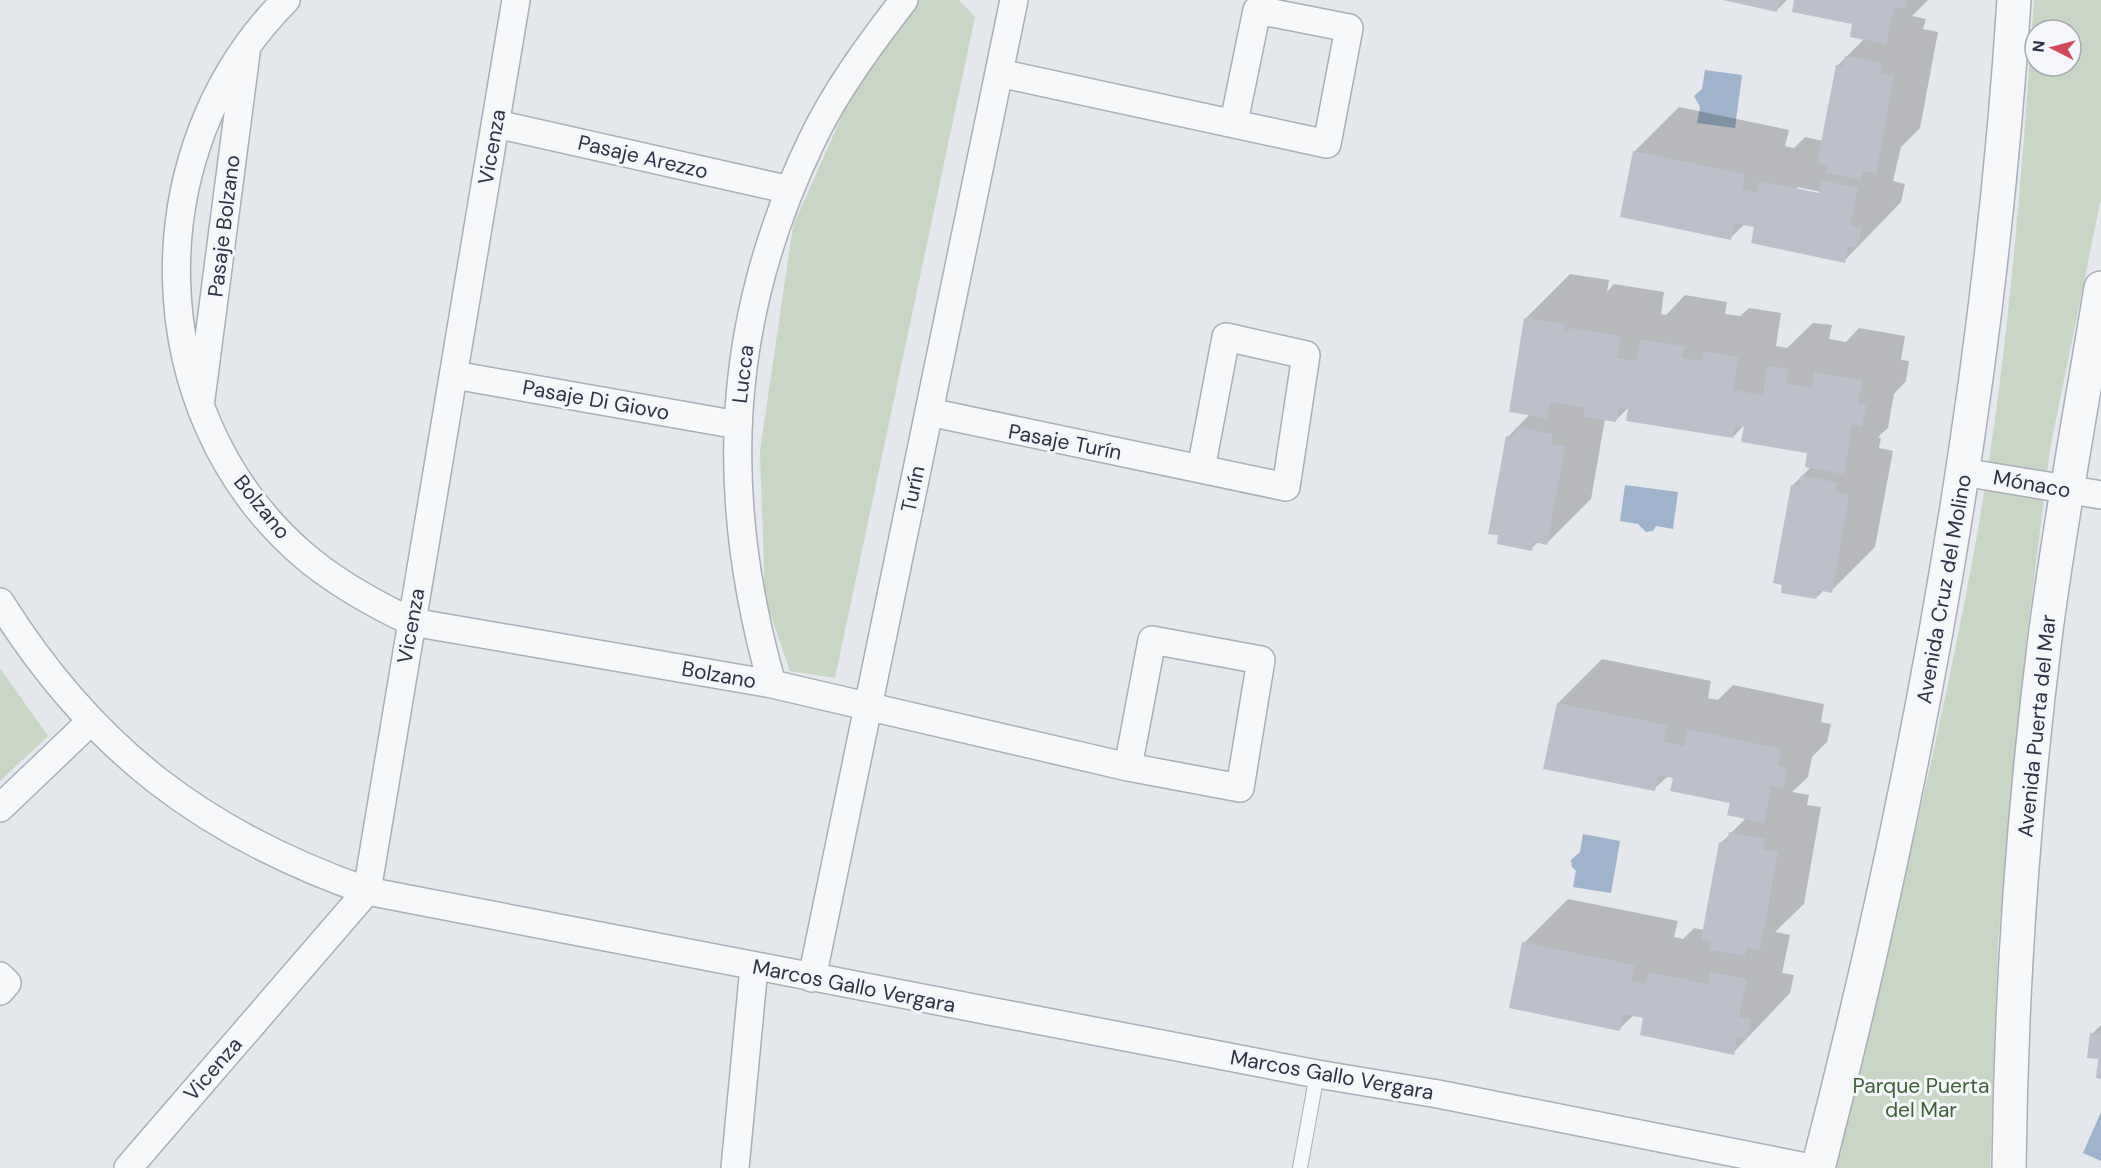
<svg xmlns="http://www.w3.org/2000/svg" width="2101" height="1168" font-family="'DM Sans',sans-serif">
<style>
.green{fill:#c9d6c5;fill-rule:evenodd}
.water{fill:#9fb4cc}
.shadow{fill:#0003;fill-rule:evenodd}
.building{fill:#bbc0ca}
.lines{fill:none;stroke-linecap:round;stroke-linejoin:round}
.service-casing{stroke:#a9aeb7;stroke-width:16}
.minor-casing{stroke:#a9aeb7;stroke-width:30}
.tertiary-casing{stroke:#a9aeb7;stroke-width:36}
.service{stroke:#f7f8fa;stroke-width:14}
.minor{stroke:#f7f8fa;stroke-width:27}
.tertiary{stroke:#f7f8fa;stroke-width:33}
.labels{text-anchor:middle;stroke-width:6;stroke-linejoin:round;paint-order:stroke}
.street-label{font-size:21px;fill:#2b3445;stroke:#f4f6f9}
.park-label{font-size:21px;fill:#3f6138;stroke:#f4f6f9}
</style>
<rect width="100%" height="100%" fill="#e4e7ec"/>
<path class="green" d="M915,0h44l16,17 -140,661 -45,-7 -25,-73 -5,-147 33,-225 69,-155z
M2034,0h67v198l-51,251 -23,187 -29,307 -8,225h-158c52,-202 103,-405 141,-611 34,-183 48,-371 61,-557zM2035,30h36v36h-36z
M0,668l48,68 -48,45z"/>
<path class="water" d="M1705,70l37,5 -7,53 -38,-5 3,-16 -6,-11 8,-7z
M1625,485l53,7 -5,37 -17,-3 -3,5 -7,1 -8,-8 -18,-3z
M1583,834l37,7 -9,52 -38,-6 3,-16 -4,-4 -1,-7 9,-8z
M2101,1112v49l-18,-8z"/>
<path class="shadow" d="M1725,0h62l-11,11z
M1796,0h132l-16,16 14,3 -3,10 15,3 -18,96 -19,19 -8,34 12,3 -4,18 -57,59 -88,-35 -11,-2 -15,14 -108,-23 13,-64 44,-44 110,23 -4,16 9,2 11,-11 18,4 14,-75 28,-28 -11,-15zM1797,187l30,6 -1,3 -29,-6z
M1570,274l39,6 -2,12 7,-8 50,8 -3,22 5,1 19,-20 42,7 -2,12 15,2 9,-8 32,5 -5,33 11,2 26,-25 19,2 -3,14 17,3 13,-14 46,8 -4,24 8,1 -3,20 -12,13 -6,34 -10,9 3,1 -2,10 14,3 -18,96 -44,44 -7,-1 -8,8 -23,-113 18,-18 -3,-15 -62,-29 -13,14 -103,-31 -15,15 -10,-2 -14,80 -44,44 -8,-2 -8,8 -23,-112 23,-24 -6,-94z
M1602,659l109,22 -3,17 10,2 15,-15 91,19 -3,18 10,2 -4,18 -15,15 -4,20 -16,15 17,3 -2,10 14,2 -17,97 -29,28 15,3 -8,38 12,2 -4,18 -57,60 -88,-36 -11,-2 -15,14 -95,-86 44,-44 110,22 -4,16 9,2 11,-11 10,2 17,-87 25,-25 -14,-16 -58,-25 -6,-1 -14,13 -96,-86z
M2101,1025v53l-1,-20 -8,-24z"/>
<path class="building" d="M1723,0h57l-3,12z
M1794,0h113l-2,9 -11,-2 -8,37 -36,-7 2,-13 -60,-12z
M1845,56l37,7 -2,10 14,3 -18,98 -13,-3 -2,9 -35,-7 1,-8 -10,-2 19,-98 7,2z
M1633,151l112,23 -3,16 15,3 2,-12 60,12 2,-13 37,8 -8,37 12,3 -5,20 -9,-2 -3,17 -94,-20 3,-16 -20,-4 -3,17 -111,-23z
M1524,318l41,6 -1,9 3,1 1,-6 53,8 -4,22 19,3 4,-22 44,7 -2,12 20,3 1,-10 35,6 -5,33 30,5 4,-29 21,3 -2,14 25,5 3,-16 48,8 -4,24 8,1 -4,22 -10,-2 -8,49 -39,-7 2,-14 -66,-11 3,-15 -9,-1 -2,12 -107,-17 2,-12 -10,-1 -2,14 -33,-5 2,-9 -35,-6 -3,16 -38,-6z
M1516,427l37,7 -2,10 14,2 -18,99 -13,-3 -2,9 -35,-7 1,-9 -10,-1 18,-98 8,1z
M1800,476l37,6 -2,10 14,3 -17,98 -14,-3 -2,9 -35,-6 1,-8 -9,-2 18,-98 8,1z
M1557,703l110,22 -3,17 20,4 3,-17 94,20 -3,17 9,2 -4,20 -12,-2 -7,37 -37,-8 3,-12 -60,-12 3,-13 -15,-3 -3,16 -112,-22z
M1729,832l37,7 -3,10 15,3 -18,98 -14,-2 -1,8 -36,-6 2,-9 -10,-1 18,-98 8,1z
M1522,942l112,23 -3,16 15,3 2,-12 60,12 2,-12 37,7 -8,38 12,2 -5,20 -9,-2 -3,18 -94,-20 3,-17 -20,-4 -3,17 -111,-23z
M2090,1033l11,1v45l-5,-1 2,-19 -11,-1z"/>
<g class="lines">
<g class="service-casing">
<path id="service" d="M1300,1168l17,-94"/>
</g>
<g class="minor-casing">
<path id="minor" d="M286,0c-150,150 -147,411 15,553 33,29 71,50 111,69l360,62
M904,0c-34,44 -68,90 -92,140 -87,180 -94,354 -40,544l356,83 112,21 21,-128 -109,-20 -24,127
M999,73l328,71 22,-116 -92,-18 -23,112
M496,124l294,66
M454,375l284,50
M201,399l45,-346
M929,412l357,75 20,-132 -80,-18 -25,132
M1963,472l138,23
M0,602c92,147 204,232 367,289l950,183 121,20 373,74
M0,808l90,-86
M0,976l7,7 -7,8
M812,978l202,-978
M128,1168l239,-277 149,-891
M735,1168l19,-201"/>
</g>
<g class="tertiary-casing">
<path id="tertiary" d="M1818,1168c99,-383 171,-773 196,-1168
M2009,1168c2,-177 14,-354 36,-530 15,-117 37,-234 56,-350"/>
</g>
<use href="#service" class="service"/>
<use href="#minor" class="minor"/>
<use href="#tertiary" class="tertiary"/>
</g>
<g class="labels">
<g class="street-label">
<text transform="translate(492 147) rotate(-80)" y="7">Vicenza</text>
<text transform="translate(643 157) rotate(13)" y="7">Pasaje Arezzo</text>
<text transform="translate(224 226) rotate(-83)" y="7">Pasaje Bolzano</text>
<text transform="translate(743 374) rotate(-83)" y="7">Lucca</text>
<text transform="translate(596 400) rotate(10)" y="7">Pasaje Di Giovo</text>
<text transform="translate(1065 442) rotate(11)" y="7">Pasaje Turín</text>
<text transform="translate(2032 484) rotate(10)" y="7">Mónaco</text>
<text transform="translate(913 489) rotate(-78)" y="7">Turín</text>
<text transform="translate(262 507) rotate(51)" y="7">Bolzano</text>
<text transform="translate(1944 589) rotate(-80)" y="7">Avenida Cruz del Molino</text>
<text transform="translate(411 626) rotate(-80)" y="7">Vicenza</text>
<text transform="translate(719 675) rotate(10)" y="7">Bolzano</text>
<text transform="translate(2037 726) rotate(-84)" y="7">Avenida Puerta del Mar</text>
<text transform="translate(854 986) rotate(11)" y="7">Marcos Gallo Vergara</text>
<text transform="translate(213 1069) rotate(-49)" y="7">Vicenza</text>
<text transform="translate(1332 1075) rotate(10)" y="7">Marcos Gallo Vergara</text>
</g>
<g class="park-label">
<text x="1921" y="1093">Parque Puerta<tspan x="1921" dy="24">del Mar</tspan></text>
</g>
</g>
<g transform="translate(2053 48) rotate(276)"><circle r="28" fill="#f4f6f9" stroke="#a4a8b1" stroke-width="1.5"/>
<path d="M0-4.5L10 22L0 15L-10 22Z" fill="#d1495b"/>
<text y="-9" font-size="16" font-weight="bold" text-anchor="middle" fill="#2b3445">N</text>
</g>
</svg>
